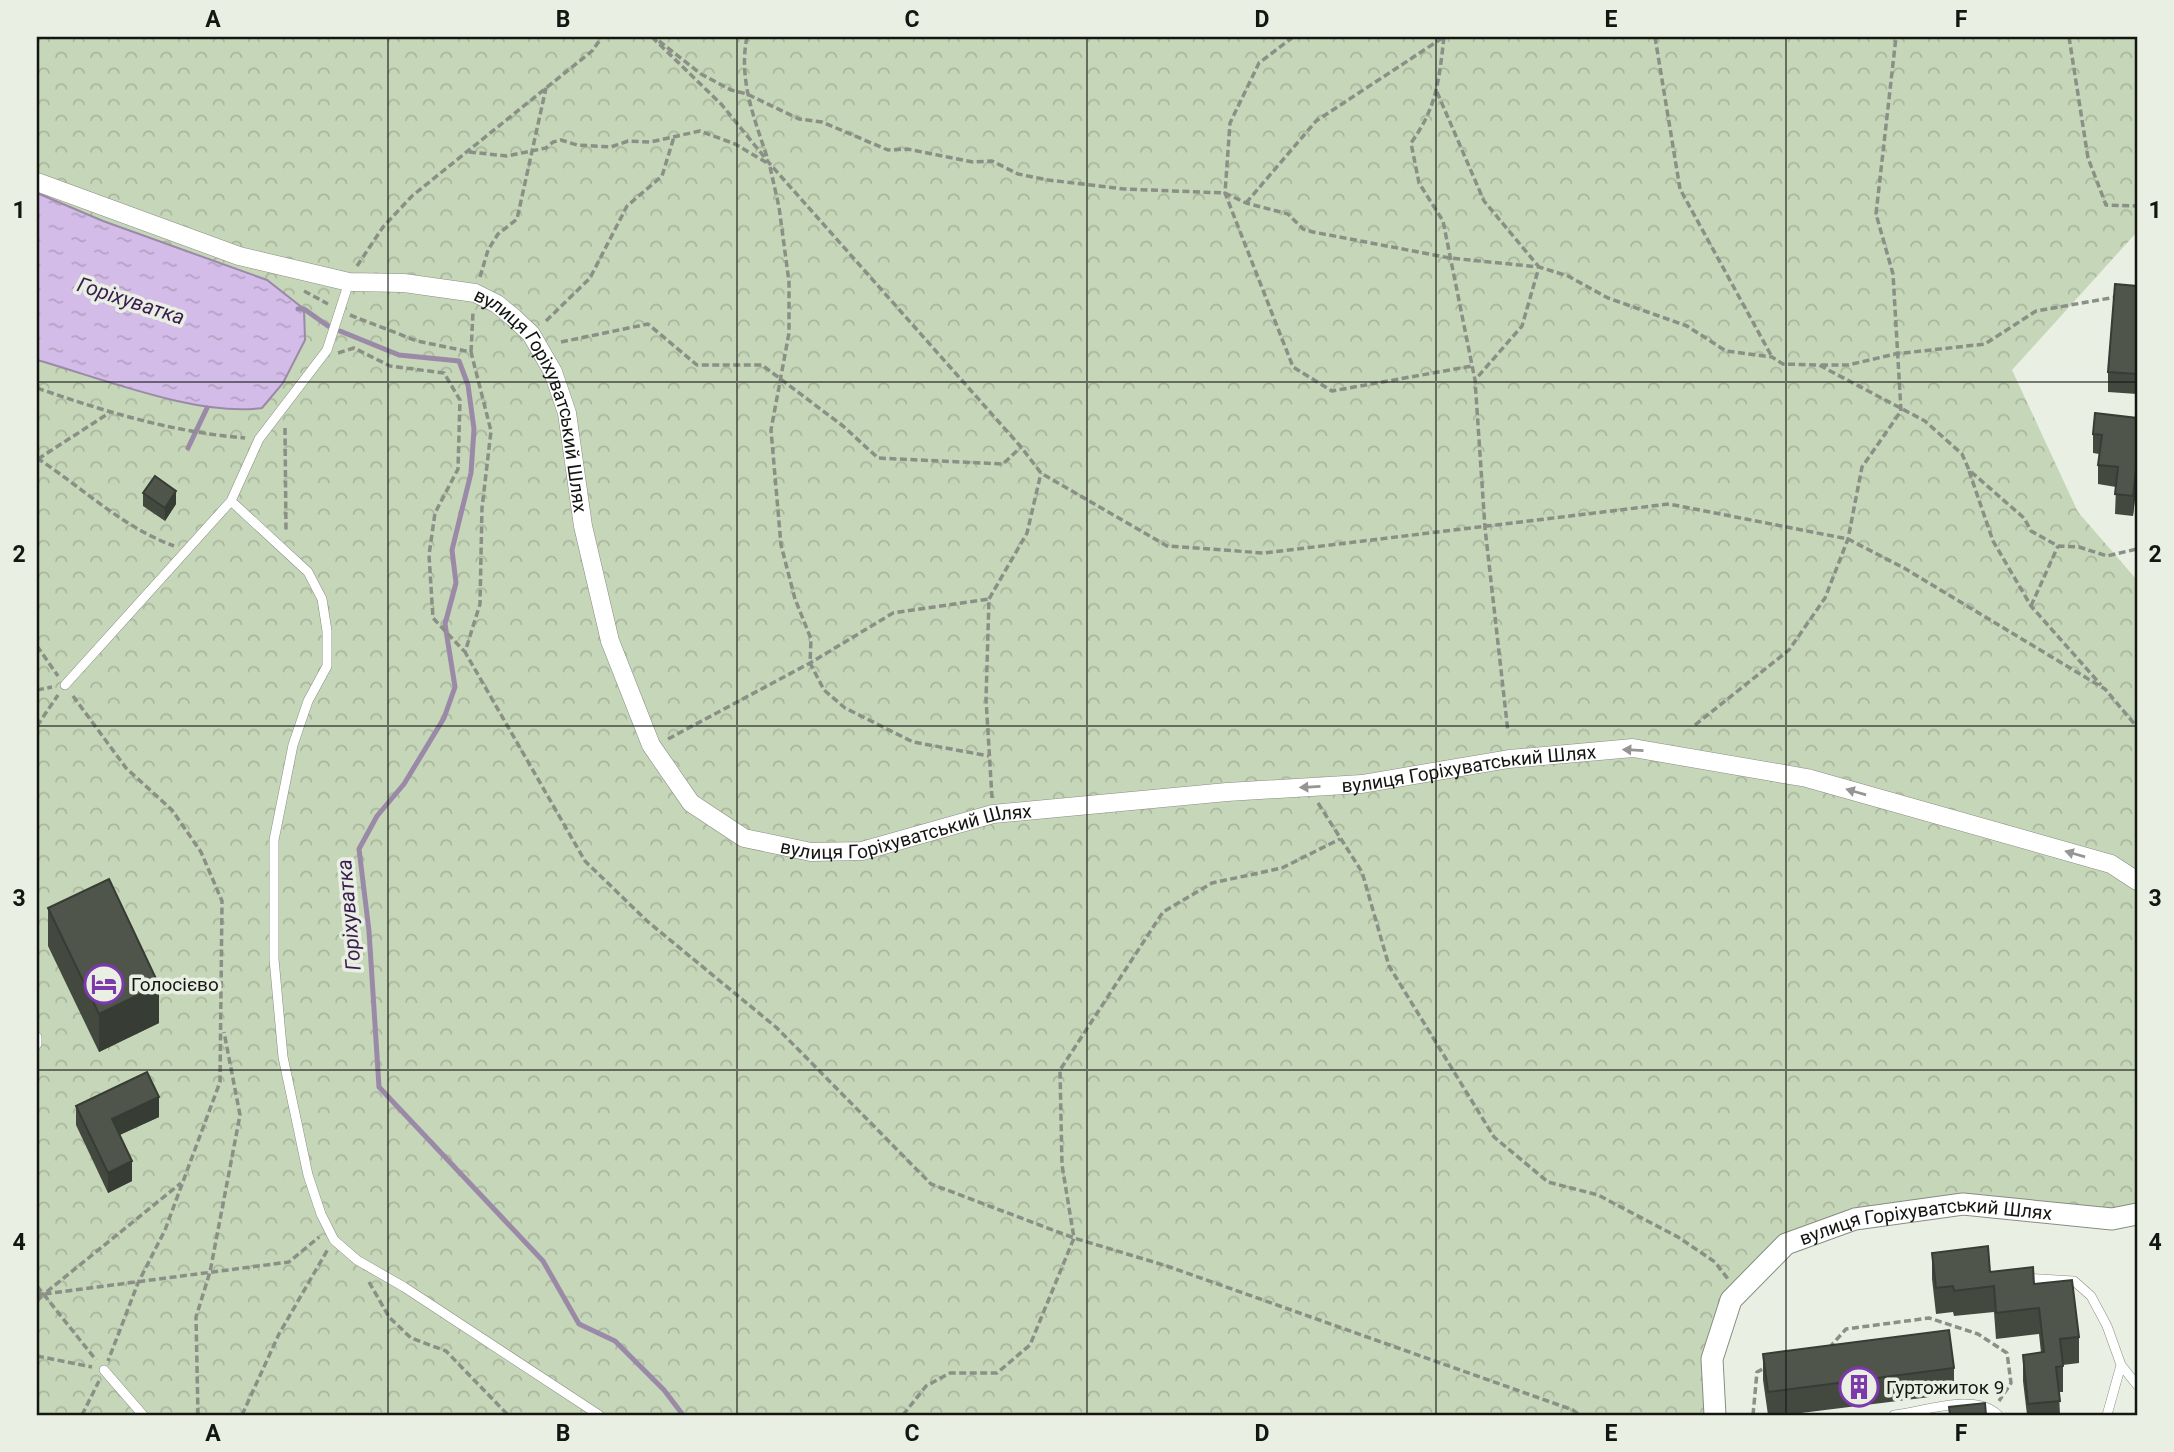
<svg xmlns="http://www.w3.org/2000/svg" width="2174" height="1452" font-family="Roboto,sans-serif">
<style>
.park{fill:url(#park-crowns)}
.water{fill:url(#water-ripples);stroke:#9a8aa7;stroke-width:2}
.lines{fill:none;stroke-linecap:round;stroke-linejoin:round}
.stream{stroke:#9a8aa7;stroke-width:5}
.service-casing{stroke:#878d82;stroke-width:10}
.minor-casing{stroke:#878d82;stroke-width:19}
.tertiary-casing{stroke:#878d82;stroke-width:23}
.path{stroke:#8b9087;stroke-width:3.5;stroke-dasharray:7 3.5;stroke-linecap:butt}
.service{stroke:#fff;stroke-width:9}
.minor{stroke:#fff;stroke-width:18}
.tertiary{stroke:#fff;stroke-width:21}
.wall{fill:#444940}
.shaded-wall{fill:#373c34}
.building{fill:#4f554a;stroke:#373c34;stroke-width:2}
.oneway{fill:#959694}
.grid{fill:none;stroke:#141612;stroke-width:2;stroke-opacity:0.55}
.labels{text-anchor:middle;stroke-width:7;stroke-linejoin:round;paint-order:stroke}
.street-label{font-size:19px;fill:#141612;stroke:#e9f0e3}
.poi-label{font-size:19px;fill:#141612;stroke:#e9f0e3;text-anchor:start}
.water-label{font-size:21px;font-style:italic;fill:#3a1c50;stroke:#e9f0e3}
.neatline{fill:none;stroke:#141612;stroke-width:2.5}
.grid-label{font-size:23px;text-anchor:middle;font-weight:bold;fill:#141612}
</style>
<defs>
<pattern id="park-crowns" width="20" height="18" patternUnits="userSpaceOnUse" patternTransform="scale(1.75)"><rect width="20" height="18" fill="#c6d6b8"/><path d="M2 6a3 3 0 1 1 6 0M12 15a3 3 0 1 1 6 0" fill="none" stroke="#a9b79d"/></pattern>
<pattern id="water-ripples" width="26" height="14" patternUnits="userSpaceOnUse" patternTransform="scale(1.75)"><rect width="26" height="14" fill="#d3bce7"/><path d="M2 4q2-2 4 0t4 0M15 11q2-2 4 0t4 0" fill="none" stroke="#b4a1c5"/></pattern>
</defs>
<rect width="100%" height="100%" fill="#e9f0e3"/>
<path class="park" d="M37,37h2100v195l-125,138 66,142 59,68v627l-24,4h-259l-129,84 -18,120h-1670z"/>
<path class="water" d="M37,193l66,28 164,59 37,29 1,31 -22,43 -21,25c-64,9 -161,-30 -225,-48z"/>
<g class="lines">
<path class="stream" d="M298,309h6l24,17
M340,331l59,24 60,6 9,24 6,44 -3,44 -19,77 4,33 -11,41 10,63 -11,31 -40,66 -27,32 -18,33 10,82 10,156 164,174 36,63 36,17 49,49 19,25
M188,448l19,-40"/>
<g class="service-casing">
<path id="service" d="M231,501l77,71 14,27 5,32v35l-19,35 -15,44 -19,95v119l9,98 25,118 13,39 13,26 23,20 47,27 195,128
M65,685l166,-184 28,-62 68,-89 22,-68
M37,1037v7
M2023,1278l51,3 17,15 16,30 14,39 -14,50
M2121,1365l16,20
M104,1370l39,45
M1894,1415c30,-3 80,-23 104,0"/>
</g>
<g class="minor-casing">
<g id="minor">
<path id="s1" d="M37,182l202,74 110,26 55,1 71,10 22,11 17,14 17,16 22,38 14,41 16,113 27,115 41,104 40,58 53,35 67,14 51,-1 131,-37 234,-22 135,-8 147,-25 124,-11 174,30 304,86 26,17"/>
</g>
</g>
<g class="tertiary-casing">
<g id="tertiary">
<path id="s2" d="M1715,1415l-3,-56 19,-59 55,-56 69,-25 108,-15 149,15 25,-5"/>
</g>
</g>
<path class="path" d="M652,37l70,68 48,59 251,283 20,26 126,73 97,7 405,-49 179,35 56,29 201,121 32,38
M747,37c-9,43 8,83 21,123
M1293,37l-34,26 -29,60 -5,70 68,174 39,24 140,-25
M1444,37c-5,43 -7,70 -33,106l8,40 24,38 32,159 10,148 23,204
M1655,37l25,152 92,168
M2069,37l19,121 18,47 31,1
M659,41l42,33 30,16 16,4 52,25 23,3 66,28 19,-1 66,13 19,-1 26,13 30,6 76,9 101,4 21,10 42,11 15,15 10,3 137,26 89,9 29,9 40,22 79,28 39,25 46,6 11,7 36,1 106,56 37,33 7,16 55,48 7,13 27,15 21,1 28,9 30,-7
M1437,92l47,109 55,66 -17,59 -47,54
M469,152l38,4 39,-8 7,-6 8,-2 16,5 34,2 17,-6 22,1 50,-11 35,13 34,20
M770,167l9,40 10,75v51l-18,97 10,115 14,54 16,40 -1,24 14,27 21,18 68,34 76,14
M1246,203l70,-82 128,-84
M357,266l26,-39 29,-31 180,-145 10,-14
M480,277l8,-27 10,-16 19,-15 29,-131
M304,291l24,13
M350,315l67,26 54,11 20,79 -9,77 -2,96 -15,48 120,209 62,60 130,107 154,156 143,54 93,28 406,144 6,5
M546,321l44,-43 37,-72 35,-30 12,-39
M561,342l87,-18 49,41h65l81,61 35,32 125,6 18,-17
M471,352l2,-40
M338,353l16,-5 36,18 54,7 16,27 -2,69 -23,44 -6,42 4,63 31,33
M1821,365h27l47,-11 90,-10 51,-33 80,-14
M37,388c69,24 135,44 208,50
M285,428l1,104
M37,458c46,30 85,69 137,88
M38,459l71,-46
M1969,471l24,70 38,65 70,79
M2031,606l27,-60
M37,646l21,30
M37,690l15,-3
M73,696l53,72 46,42 29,42 21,49 -2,181 -55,148 -27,53 -30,78
M1695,725l94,-75 36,-52 23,-59 14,-72 39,-56 -8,-137 -17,-60 20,-177
M37,726l21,-31
M668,739l142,-76 83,-50 96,-14
M992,798l-6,-99 3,-100 38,-66 14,-60
M1318,803l44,69 27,94 105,171 54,45 50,13 80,42 37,25 13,17
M369,1282l20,35 22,21 35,13 62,64
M37,1286l59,74
M37,1294h7l137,-111
M37,1301l7,-7 245,-32 30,-25
M1829,1348l17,-19 83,-11 49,16 29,19 4,30 -12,18
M37,1356l55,11
M82,1415l17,-34
M198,1415l-2,-98 14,-45 30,-157 -16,-83
M242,1415l37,-81 49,-85
M903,1415l23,-29 24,-13h47l33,-28 44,-107 -12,-73 -2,-95 103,-158 49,-29 70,-15 58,-29
M1753,1415l4,-43 10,-5"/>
<use href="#service" class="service"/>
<use href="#minor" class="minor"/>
<use href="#tertiary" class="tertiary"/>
</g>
<path class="wall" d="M2137,286v108l-29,-2v-20z
M2137,418v63l-4,35 -18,-2 1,-27 -18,-3v-19l1,-11 -6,-1v-19z
M143,493l33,11 -11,17 -22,-15z
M48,908l111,115 -60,29 -51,-106z
M76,1106l83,11 -39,18 12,46 -24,12 -32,-68z
M1932,1253l58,19 44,12 45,53v26l-16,2v27h-4l1,23h-33l-4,-34v-26l18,-2 -2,-19 -43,5 -2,-27 -40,4 -1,-4 -17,2 -4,-35z
M1763,1354l191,14v26l-169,21h-17l-5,-35z"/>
<path class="shaded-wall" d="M2137,461v20l-4,35v-20z
M176,491v13l-11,17v-13z
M159,985v38l-60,29v-38z
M159,1097v20l-47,21v-19z
M132,1161v20l-24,12v-20z"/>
<path class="building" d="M2115,284l22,2v88l-29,-2z
M2095,413l42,5v43l-4,35 -18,-2 3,-27 -20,-2 4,-30 -9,-1z
M155,476l21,15 -11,17 -22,-15z
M109,879l50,106 -60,29 -51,-106z
M147,1072l12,25 -47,22 20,42 -24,12 -32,-67z
M1988,1246l2,26 43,-5 1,17 38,-4 7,57 -19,2 3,27 -7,1 4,34 -32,3 -5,-49 21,-3 -5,-44 -43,5 -2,-27 -40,5 -1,-5 -17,2 -4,-35z
M1949,1330l5,38 -186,24 -5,-38z
M1985,1403l1,12h-36l-1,-8z"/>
<defs><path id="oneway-solid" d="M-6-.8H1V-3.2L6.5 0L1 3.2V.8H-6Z" transform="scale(1.75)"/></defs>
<g class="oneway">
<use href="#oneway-solid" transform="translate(1633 750) rotate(-177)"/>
<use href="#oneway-solid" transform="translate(1310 787) rotate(177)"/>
<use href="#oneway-solid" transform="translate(1856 792) rotate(-164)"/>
<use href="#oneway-solid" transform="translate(2075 854) rotate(-164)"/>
</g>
<path class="grid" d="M388,37v1378M737,37v1378M1087,37v1378M1436,37v1378M1786,37v1378M37,382h2100M37,726h2100M37,1070h2100"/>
<defs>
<g id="hotel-ring" transform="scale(2.0125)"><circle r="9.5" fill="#e9f0e3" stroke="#7d38ab" stroke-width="1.5"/><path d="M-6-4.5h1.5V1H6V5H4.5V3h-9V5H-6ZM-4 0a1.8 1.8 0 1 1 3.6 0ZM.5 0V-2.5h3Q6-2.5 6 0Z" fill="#7d38ab"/></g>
<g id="building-ring" transform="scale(2.0125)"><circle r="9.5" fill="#e9f0e3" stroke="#7d38ab" stroke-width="1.5"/><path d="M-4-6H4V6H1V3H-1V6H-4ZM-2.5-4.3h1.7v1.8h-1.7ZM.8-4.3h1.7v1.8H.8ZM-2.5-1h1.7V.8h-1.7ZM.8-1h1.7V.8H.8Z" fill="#7d38ab"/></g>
</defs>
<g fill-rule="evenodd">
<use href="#hotel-ring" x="104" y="984"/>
<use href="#building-ring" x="1859" y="1387"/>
</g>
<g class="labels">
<g class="street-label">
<text dy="7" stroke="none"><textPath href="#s1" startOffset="584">вулиця Горіхуватський Шлях</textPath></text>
<text dy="7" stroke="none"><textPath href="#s1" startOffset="1824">вулиця Горіхуватський Шлях</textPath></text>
<text dy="7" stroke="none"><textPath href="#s1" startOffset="1256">вулиця Горіхуватський Шлях</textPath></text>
<text dy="7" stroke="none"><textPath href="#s2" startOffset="340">вулиця Горіхуватський Шлях</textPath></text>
</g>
<g class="poi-label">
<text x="131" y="991">Голосієво</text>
<text x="1886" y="1394">Гуртожиток 9</text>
</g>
<g class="water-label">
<text transform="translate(131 301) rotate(18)" y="7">Горіхуватка</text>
<text transform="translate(349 915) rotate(-95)" y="7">Горіхуватка</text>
</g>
</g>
<rect width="2174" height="1452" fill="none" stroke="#e9f0e3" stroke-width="77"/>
<rect x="38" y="38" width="2098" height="1376" class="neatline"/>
<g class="grid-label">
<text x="213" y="27">A</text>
<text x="563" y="27">B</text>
<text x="912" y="27">C</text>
<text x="1262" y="27">D</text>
<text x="1611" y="27">E</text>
<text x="1961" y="27">F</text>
<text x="19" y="218">1</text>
<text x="2155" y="218">1</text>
<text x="19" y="562">2</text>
<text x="2155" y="562">2</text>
<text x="19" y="906">3</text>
<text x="2155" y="906">3</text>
<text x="19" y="1250">4</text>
<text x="2155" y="1250">4</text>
<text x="213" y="1441">A</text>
<text x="563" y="1441">B</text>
<text x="912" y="1441">C</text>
<text x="1262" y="1441">D</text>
<text x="1611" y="1441">E</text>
<text x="1961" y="1441">F</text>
</g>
</svg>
